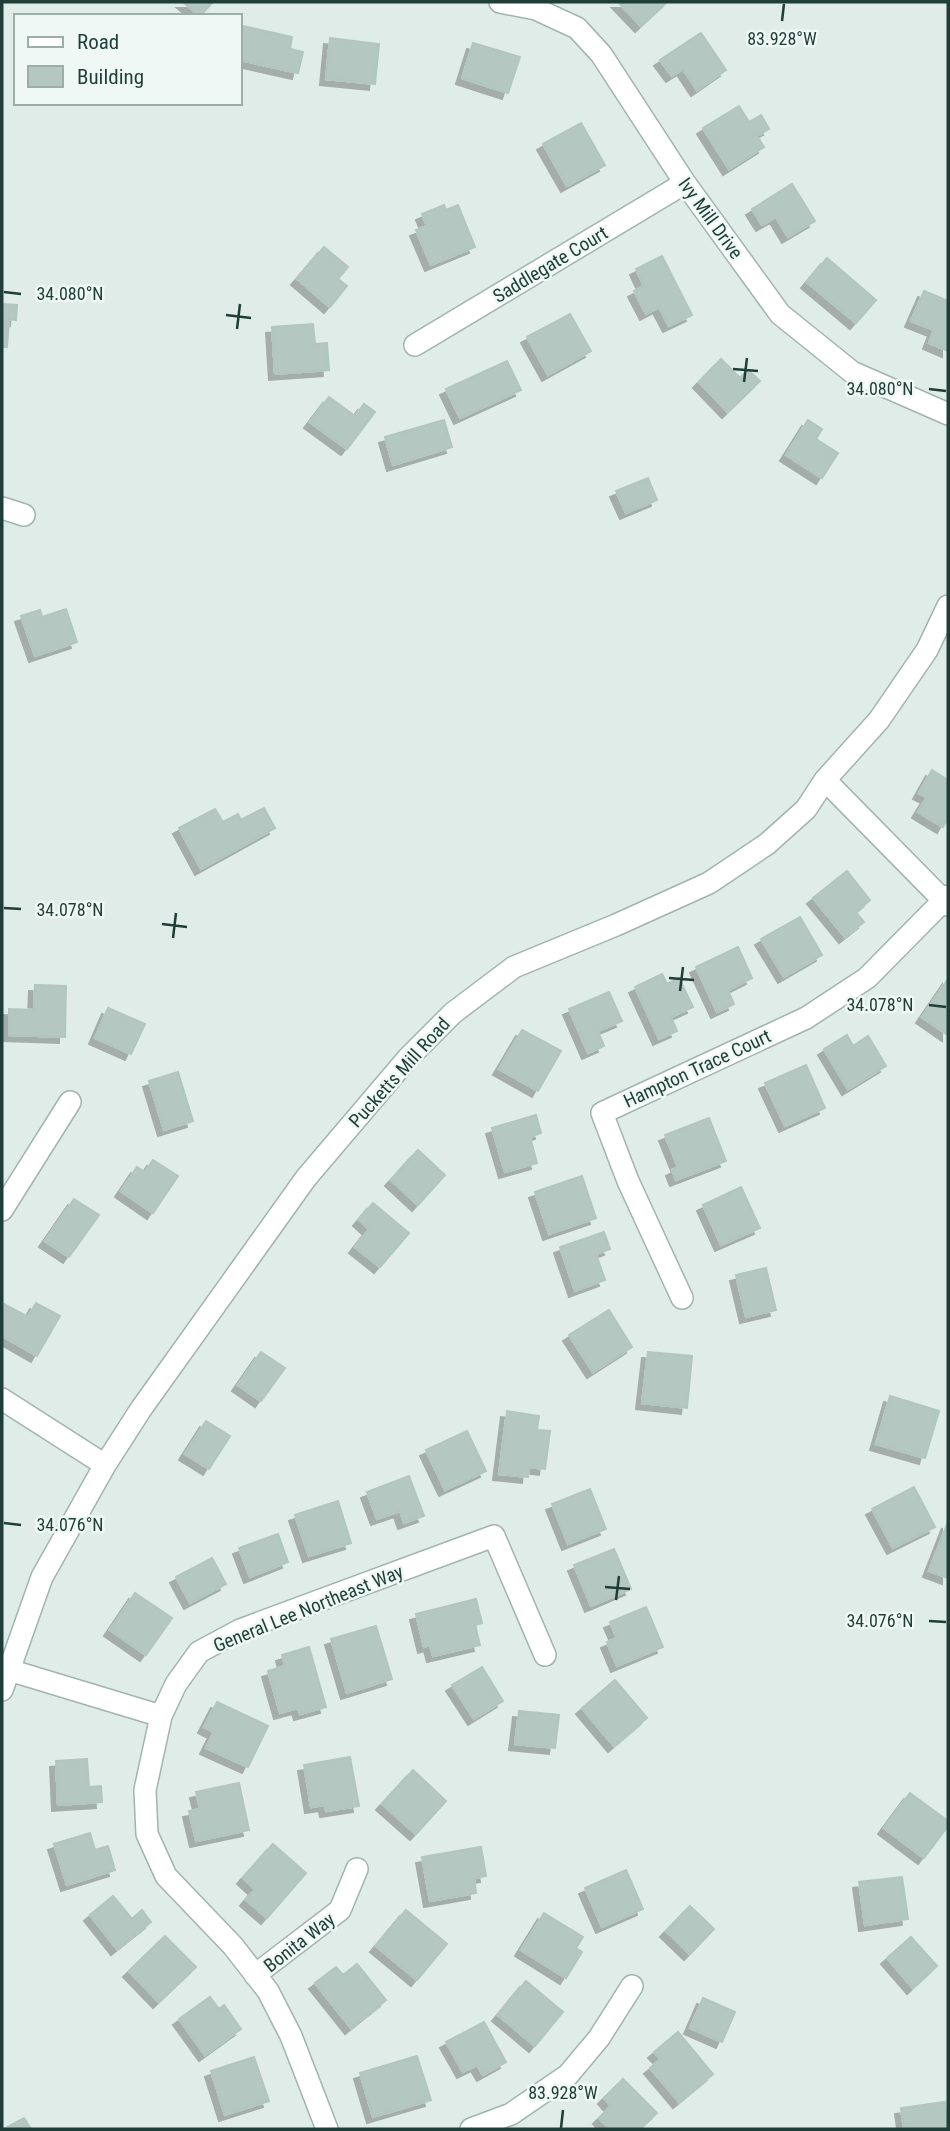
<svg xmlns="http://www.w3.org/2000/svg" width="950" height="2131" font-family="'Roboto Condensed',sans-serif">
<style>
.building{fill:#b4c7c0;stroke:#b1c6be;stroke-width:2;filter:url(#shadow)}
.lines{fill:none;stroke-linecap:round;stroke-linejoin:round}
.minor-casing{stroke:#a1b4af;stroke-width:24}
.minor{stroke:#fff;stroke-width:21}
.ticks{fill:none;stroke:#1e3e37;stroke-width:2.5}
.labels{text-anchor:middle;stroke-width:5;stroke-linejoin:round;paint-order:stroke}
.street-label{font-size:19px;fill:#1e3e37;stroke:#eff8f4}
.ticks-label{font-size:18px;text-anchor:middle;fill:#1e3e37;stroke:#eff8f4;stroke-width:5;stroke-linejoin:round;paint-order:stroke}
</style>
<defs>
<filter id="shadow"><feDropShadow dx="-6" dy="6" stdDeviation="0" flood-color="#0004"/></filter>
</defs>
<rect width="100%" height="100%" fill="#dfece7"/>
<path class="building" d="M183,2h30l-13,14z
M618,2h49l-26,24z
M243,26l49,11 -2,12 13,3 -5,21 -58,-13v-21z
M701,33l25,37 -29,20 -14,-21 -11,7 -12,-16z
M330,38l49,6 -4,40 -49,-5z
M473,43l47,14 -12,36 -46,-15z
M739,106l10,16 12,-7 8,14 -12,7 7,11 -35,22 -26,-41z
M581,123l24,42 -38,21 -24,-42z
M792,184l23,37 -27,16 -12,-20 -14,8 -10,-16z
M444,205l2,5 12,-5 17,42 -44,18 -15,-35 11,-4 -5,-12z
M324,247l24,20 -10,12 9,7 -17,21 -33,-28z
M662,256l30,59 -23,11 -10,-19 -13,7 -12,-23 10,-5 -8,-17z
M827,258l49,42 -20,23 -49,-41z
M924,291l24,10v50l-19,-8 5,-13 -23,-9z
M2,304l15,1 -1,15 -7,-1 -2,28h-5z
M570,314l21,37 -43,24 -21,-38z
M313,324l2,20 12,-1 2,27 -54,4 -3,-47z
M721,359l19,19 8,-8 12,11 -32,31 -29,-30z
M507,361l14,29 -61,28 -14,-29z
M329,397l26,19 9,-12 11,8 -28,37 -37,-27z
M444,420l8,27 -59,18 -8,-28z
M808,420l14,9 -6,10 22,14 -16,25 -36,-23z
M648,478l9,22 -31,13 -10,-22z
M66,609l11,33 -42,14 -14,-40 19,-6 2,7z
M932,770l16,10v38l-5,9 -25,-15 9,-15 -8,-4z
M264,808l11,20 -74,41 -22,-41 36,-19 8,13 15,-8 3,6z
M847,871l23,29 -14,12 8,10 -19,15 -32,-39z
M800,917l22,38 -38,22 -23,-38z
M738,947l14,31 -24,12 6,14 -17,8 -21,-45z
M662,974l5,10 12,-6 14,29 -22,10 6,14 -18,8 -24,-52z
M948,979v56l-26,-18z
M35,985l31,1 -1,51 -56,-2v-26l25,1z
M609,992l13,29 -24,10 6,15 -16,7 -19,-44z
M108,1008l37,16 -14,30 -36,-16z
M522,1030l39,21 -23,40 -39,-22z
M847,1035l6,11 15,-10 18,30 -38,23 -24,-40z
M806,1065l19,43 -40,18 -20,-43z
M178,1072l15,49 -29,9 -15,-49z
M536,1115l5,18 -11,4 7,26 -32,9 -13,-44z
M709,1118l17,43 -50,19 -4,-10 6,-3 -13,-32z
M418,1150l27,25 -27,30 -27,-25z
M153,1160l25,16 -25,37 -32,-22 16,-24 8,5z
M582,1176l14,42 -47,16 -14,-42z
M741,1187l19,41 -39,17 -18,-40z
M74,1199l25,16 -30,42 -24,-16z
M373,1203l36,30 -29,34 -25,-20 14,-18 -10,-9z
M604,1232l6,17 -14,5 9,26 -30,11 -15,-44z
M766,1268l10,42 -30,7 -10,-42z
M2,1303l26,14 8,-14 24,13 -23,40 -35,-20z
M609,1310l23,37 -39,25 -24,-37z
M261,1352l24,16 -24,33 -23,-16z
M648,1352l44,4 -5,52 -45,-5z
M890,1396l49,15 -14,47 -49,-14z
M507,1411l32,5 -2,14 13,1 -5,38 -16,-2 -1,10 -29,-3z
M206,1421l24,15 -21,33 -24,-15z
M467,1431l19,40 -41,19 -19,-40z
M409,1476l15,40 -20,7 -4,-12 -23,8 -10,-27z
M914,1487l21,40 -42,21 -21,-39z
M590,1489l16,40 -38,15 -16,-40z
M338,1501l13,42 -42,13 -14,-41z
M948,1522v56l-19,-7z
M278,1534l10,28 -38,15 -11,-29z
M614,1549l17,40 -40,17 -17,-41z
M212,1558l14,26 -36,19 -14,-26z
M135,1593l37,25 -26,37 -36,-25z
M476,1599l6,24 -7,2 5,20 -47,11 -3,-11 -6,2 -8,-33z
M646,1607l17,40 -46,19 -10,-24 10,-4 -7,-16z
M376,1626l16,53 -45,14 -16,-54z
M309,1647l17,60 -26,7 -2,-6 -18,5 -12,-42 17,-5 -3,-11z
M482,1667l21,34 -29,18 -22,-34z
M615,1680l32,38 -33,28 -32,-38z
M217,1702l51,24 -20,41 -42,-19 8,-16 -10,-5z
M519,1711l40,4 -4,33 -40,-4z
M350,1757l9,49 -33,5 -1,-6 -14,2 -7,-42z
M87,1759l2,28 12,-1 1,16 -44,3 -2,-44z
M413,1770l33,31 -30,33 -34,-30z
M239,1783l10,47 -53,11 -7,-30 11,-2 -4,-17z
M910,1793l38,28v5l-24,32 -40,-30z
M90,1833l5,17 13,-4 7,24 -48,15 -13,-41z
M273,1844l33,29 -39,45 -21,-18 9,-11 -12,-11z
M481,1847l5,29 -12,2 2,15 -46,8 -8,-44z
M626,1870l17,39 -41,18 -17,-39z
M902,1877l6,42 -43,6 -6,-43z
M113,1896l19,23 10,-9 9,12 -34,27 -27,-34z
M690,1906l24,23 -24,25 -24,-23z
M406,1910l41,34 -30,36 -41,-34z
M544,1913l39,24 -7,11 6,4 -16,26 -45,-28z
M165,1936l31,31 -37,35 -30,-31z
M911,1937l26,29 -24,22 -26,-30z
M357,1964l29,36 -35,28 -36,-45 21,-16 7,8z
M526,1981l37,31 -28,34 -37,-31z
M210,1997l9,12 5,-4 17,24 -36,26 -26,-36z
M703,1998l32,14 -13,30 -32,-14z
M484,2022l22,40 -23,13 -6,-10 -14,7 -17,-30z
M678,2032l35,42 -34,28 -29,-34 11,-9 -7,-7z
M417,2056l14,44 -58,17 -13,-44z
M254,2057l15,44 -44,14 -14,-44z
M623,2079l34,34 -17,16h-30l-11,-11 12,-12 -7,-8z
M945,2102l3,27h-44l-3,-21z
M24,2118l7,11h-27z"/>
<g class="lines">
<g class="minor-casing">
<path id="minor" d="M500,2l36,7 41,19 24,26 84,129 95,131 72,58 96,42
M415,345l270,-162
M2,508l22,7
M825,780l123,125
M2,1210l68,-108
M682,1298l-54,-117 -26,-68 204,-95 61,-40 81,-82
M2,1399l103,66
M9,1670l152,46
M2,1690l40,-113 63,-112 36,-56 165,-231 102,-120 45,-45 61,-46 102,-42 93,-42 58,-39 39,-35 19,-29 54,-60 48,-70 21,-44
M255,1975l85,-65 17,-41
M327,2129l-36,-93 -23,-45 -35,-45 -67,-70 -19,-42 -2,-44 16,-74 15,-32 23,-32 41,-22 254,-94 51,119
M471,2129l40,-15 57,-39 31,-37 33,-52"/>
</g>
<use href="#minor" class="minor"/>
</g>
<path class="ticks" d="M782,21l2,-17M4,292l17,2M226,315l25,3M237,329l3,-25M733,369l25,2M744,382l3,-24M929,389l17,2M4,908l17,1M162,924l25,3M173,938l3,-25M669,978l25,2M680,991l3,-24M929,1005l17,2M4,1523l17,2M605,1587l25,2M616,1600l3,-24M929,1621l17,1M561,2128l2,-18"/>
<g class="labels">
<g class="street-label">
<text transform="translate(711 218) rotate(54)" y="7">Ivy Mill Drive</text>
<text transform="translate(550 264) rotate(-31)" y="7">Saddlegate Court</text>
<text transform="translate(697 1068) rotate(-25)" y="7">Hampton Trace Court</text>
<text transform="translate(399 1072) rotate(-48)" y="7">Pucketts Mill Road</text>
<text transform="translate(308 1608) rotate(-22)" y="7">General Lee Northeast Way</text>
<text transform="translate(299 1942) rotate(-38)" y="7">Bonita Way</text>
</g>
</g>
<g class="ticks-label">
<text x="782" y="45">83.928°W</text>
<text x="70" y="300">34.080°N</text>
<text x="880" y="395">34.080°N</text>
<text x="70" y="916">34.078°N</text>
<text x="880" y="1011">34.078°N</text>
<text x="70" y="1531">34.076°N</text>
<text x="880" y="1627">34.076°N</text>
<text x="563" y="2099">83.928°W</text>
</g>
<rect width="950" height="2131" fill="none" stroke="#1e3e37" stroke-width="7"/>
<rect x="14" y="14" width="228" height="91" fill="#eff8f4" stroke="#9baea8" stroke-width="2"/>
<rect x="28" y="37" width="35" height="10" fill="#ffffff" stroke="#9baea8" stroke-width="2"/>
<text x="77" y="49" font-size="21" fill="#1e3e37">Road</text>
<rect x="28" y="66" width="35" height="21" fill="#b4c7c0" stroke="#9baea8" stroke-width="2"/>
<text x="77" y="84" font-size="21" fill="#1e3e37">Building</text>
</svg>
